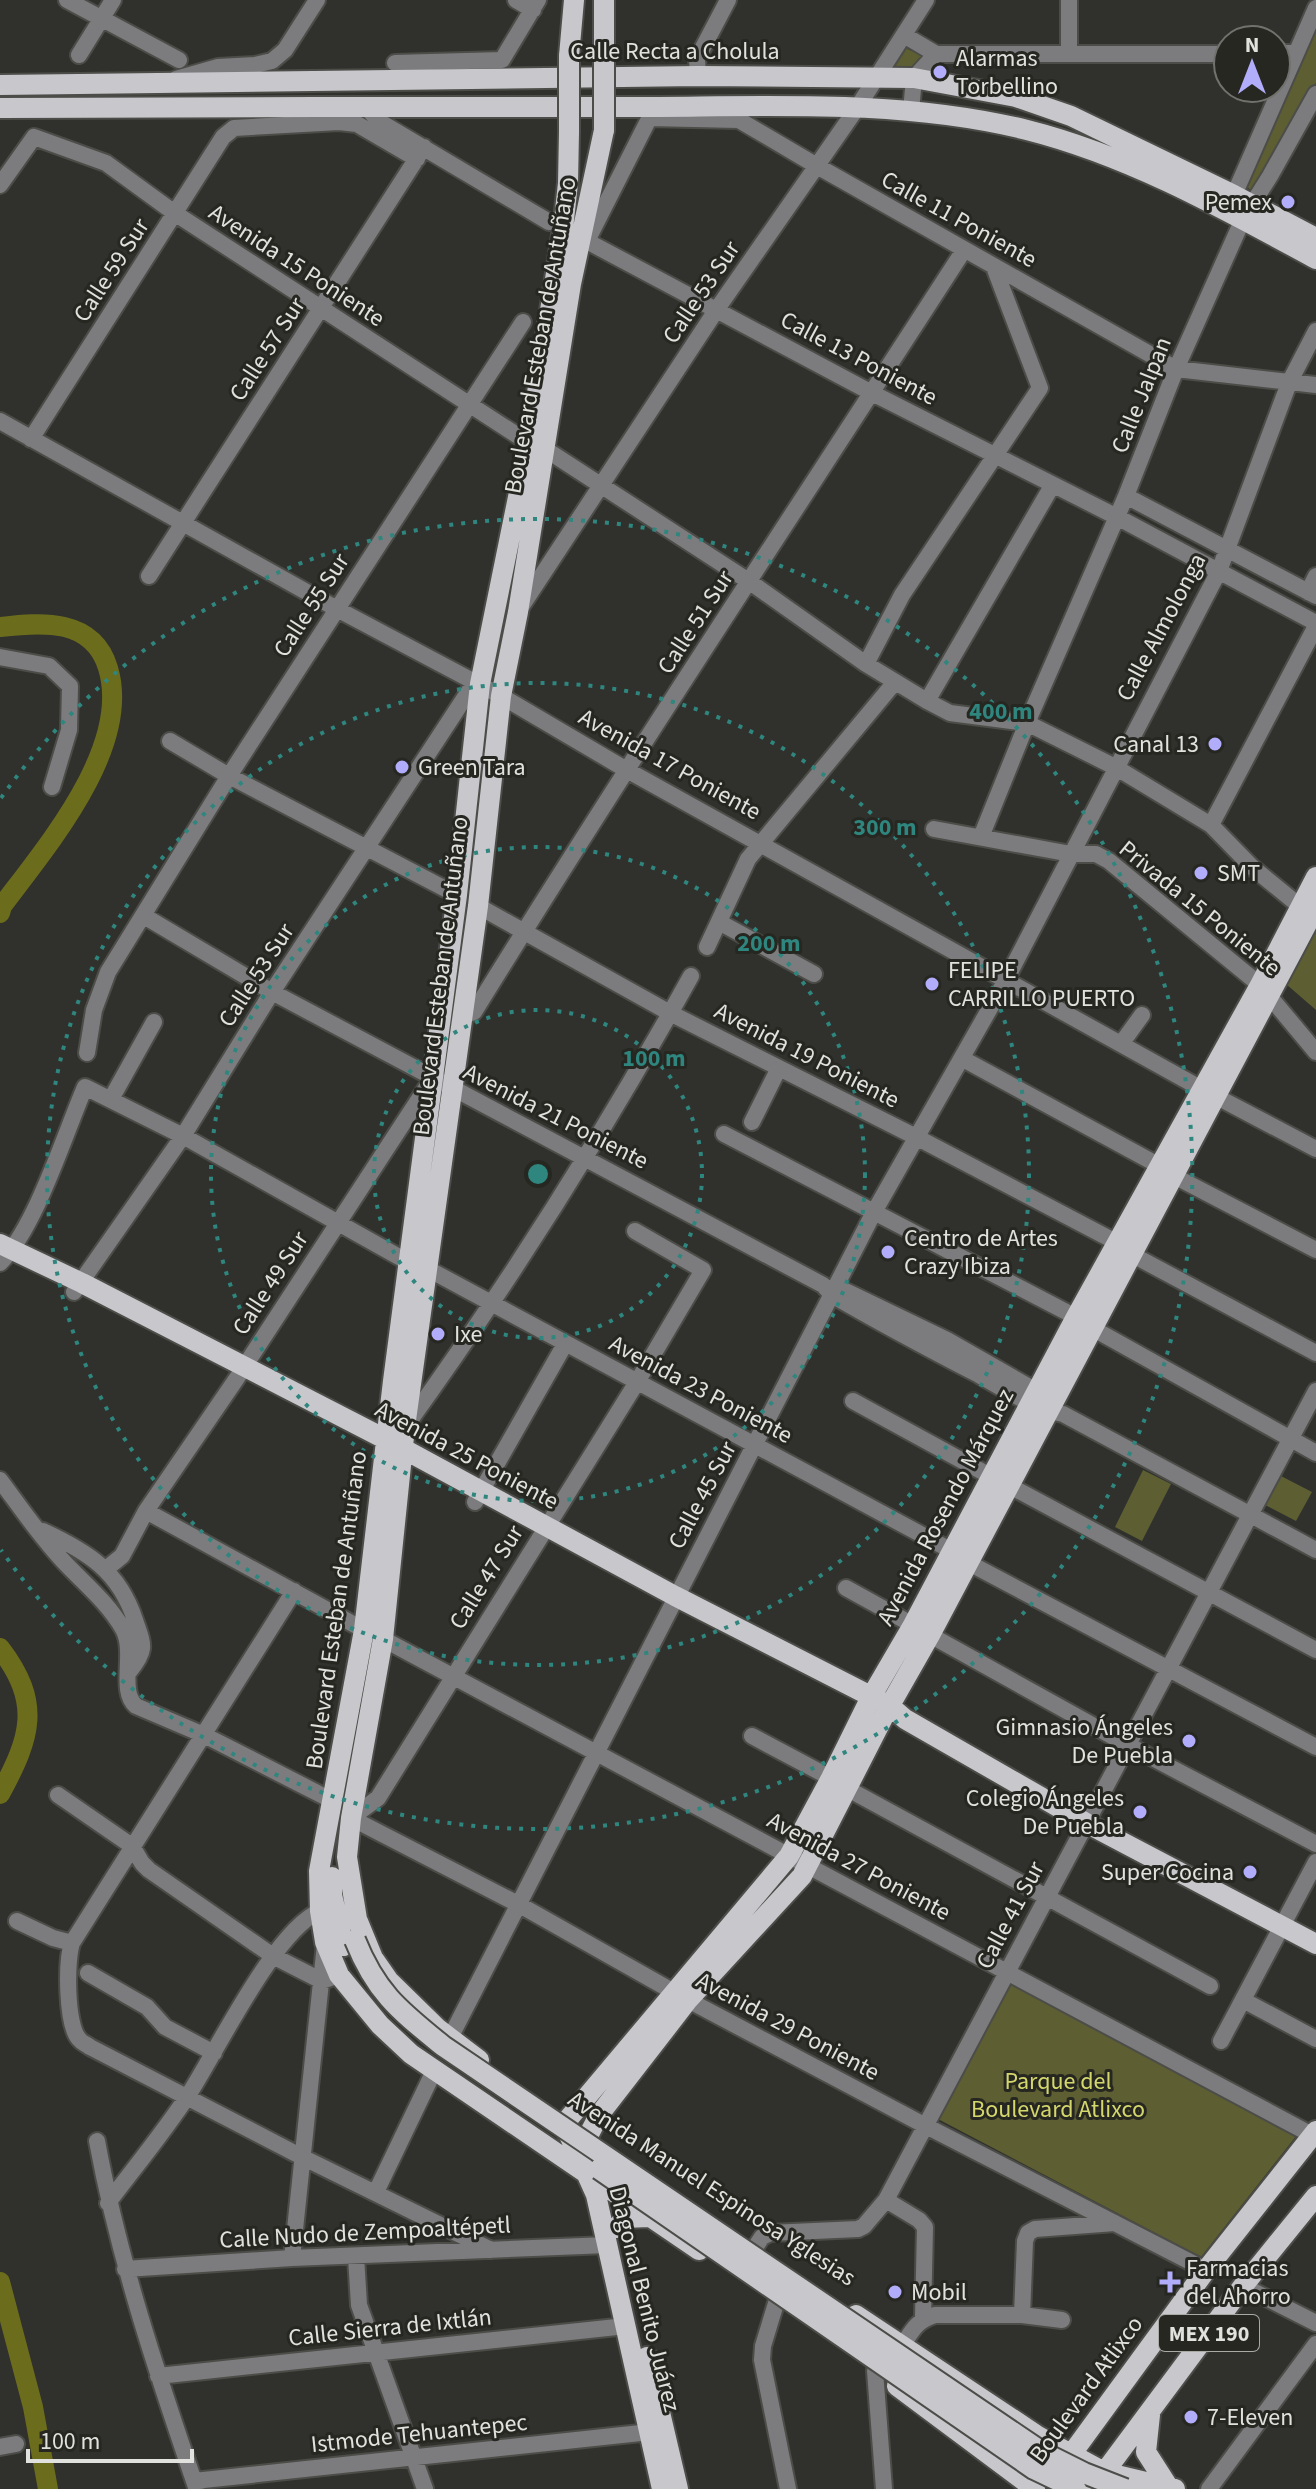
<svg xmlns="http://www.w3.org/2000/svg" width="1316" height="2489" font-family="'Source Sans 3',sans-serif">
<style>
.green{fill:#5d5e32}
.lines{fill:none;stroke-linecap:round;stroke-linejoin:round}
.river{stroke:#6b6d1c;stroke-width:20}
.minor-casing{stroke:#4c4d48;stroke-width:20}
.major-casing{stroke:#4c4d48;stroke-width:24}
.minor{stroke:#7c7c7e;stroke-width:16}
.major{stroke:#c7c7cc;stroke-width:20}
.major-bridge-casing{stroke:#4c4d48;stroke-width:24;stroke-linecap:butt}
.major-bridge{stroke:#c7c7cc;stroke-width:20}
.ring{fill:none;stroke:#2e867f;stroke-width:4;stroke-dasharray:4 8}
.poi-dot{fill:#b1adfa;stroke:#272722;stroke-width:3}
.labels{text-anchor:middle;stroke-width:6;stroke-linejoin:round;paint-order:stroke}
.shield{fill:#272722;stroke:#a9a9a6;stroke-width:2}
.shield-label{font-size:22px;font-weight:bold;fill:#e1e1de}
.street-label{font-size:24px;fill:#e1e1de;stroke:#272722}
.poi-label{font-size:24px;fill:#e1e1de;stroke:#272722;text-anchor:start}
.park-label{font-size:24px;fill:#d4d76c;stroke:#272722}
.centre{fill:#2e867f;stroke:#272722;stroke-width:4}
.ring-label{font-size:24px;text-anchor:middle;font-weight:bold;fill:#2e867f;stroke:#272722;stroke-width:6;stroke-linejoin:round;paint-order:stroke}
</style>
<rect width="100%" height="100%" fill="#30312c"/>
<path class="green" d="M1316,19v64l-60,110 -13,-8z
M905,48l19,8 -5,12h-25l2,-10z
M1315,928l1,1v81l-30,-26z
M1143,1470l28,14 -29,57 -27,-14z
M1281,1476l31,16 -16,29 -31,-16z
M1009,1981l288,154 -96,122 -265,-139z"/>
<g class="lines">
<path class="river" d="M0,627c42,-5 93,-9 108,41 24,79 -61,178 -106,238l-2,7
M0,1648c42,55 31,89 0,146
M0,2282l33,125 15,82"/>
<g class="minor-casing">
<path id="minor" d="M67,0l112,60
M516,0l17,10
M1069,0v54
M904,35l32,19
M1276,53h20
M936,54h292
M79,55l34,-55
M395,63l107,-3 36,-60
M698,76l-1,-17 31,-59
M176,79l42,-12 37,-2 17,-4 13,-11 32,-50
M365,106l15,16 169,100
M721,107l18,13 78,46 359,203 140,16
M911,111l3,-33 22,-24
M649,118l90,2
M0,185l34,-48 72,26 70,51 353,229
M1234,195l82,-187
M581,238l291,155 245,124 199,106
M587,241l68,-134
M0,421l337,188 164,87 124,73 575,319 116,61
M31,439l192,-302 11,-9 105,-6 18,2 60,35
M545,449l205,133 116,82 61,37 23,12 77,10 88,44 96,58 41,42 55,45
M1126,496l190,100
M149,576l275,-429
M1308,592l8,-16
M521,607l196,-298 140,-201 69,-108
M0,657l49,9 21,20 -1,44 -17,57
M866,664l36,-69 138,-207 -46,-121
M927,701l125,-215
M170,741l59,35 228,119
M1211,825l105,-199
M934,829l137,25h25l13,7 151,124 56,67
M981,837l46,-114 99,-227 50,-127 67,-150 27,-43 46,-82
M478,906l192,107 246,124 200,105
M144,916l128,76 551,293 9,10c48,28 97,54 147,80 26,15 54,33 84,39l253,136
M719,922l95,52
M707,947l41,-88 147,-177
M463,1016l11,-4c159,-257 326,-508 490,-762
M1121,1044l21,-29
M87,1053l7,-43 14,-38 121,-196 294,-454
M963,1059l195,106
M111,1099l43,-77
M752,1122l27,-54
M724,1134l352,183
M1174,1176l142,74
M1131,1254l185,99
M0,1263c36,-36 64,-127 85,-176l98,49 225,126
M428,1269l524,282
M835,1286l112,54 98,56
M74,1292l109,-156 89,-144 203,-310
M1092,1328l224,125
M853,1401l139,76
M406,1426c104,-144 199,-295 285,-450
M0,1480c21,28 41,58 66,84 20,21 42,39 57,65 13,24 -5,61 13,77l68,29 129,66
M1008,1485l308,165
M475,1502l90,-158
M146,1511l218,119
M43,1531c45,21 76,40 92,89 9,26 12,30 -6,52
M967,1562l349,185
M106,1569l16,-13 24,-45 91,-133 195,-299
M846,1588l67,37
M294,1591l-222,352c-6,18 -6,82 7,96 3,4 7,5 11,8l214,111 187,92
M930,1635l198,110 188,99
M383,1639l929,496
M752,1736l79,42
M848,1789l362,197
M58,1795l74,51 10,17 7,7 124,86 49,25 17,-6
M351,1818l167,86 170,96 236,125 282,145
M351,1818l27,-20 259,-416 66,-112 -68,-39
M17,1921l36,17 19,5
M88,1973l59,34 18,20 49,26
M1243,2000l73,39
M450,2038l424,-826 132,-232 213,-409 70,-188 27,-52
M1221,2041l95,-179
M97,2141c22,119 60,232 99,346
M376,2192l58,-121
M886,2200l33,20 6,7 -2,91
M108,2203c27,-36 56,-71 81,-109 29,-45 86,-164 131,-183
M754,2249l8,-12 8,-4 88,-4 6,-3 22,-26 430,-809
M356,2257l3,48 66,184
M292,2258l33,-314
M125,2269l167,-11 315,-13
M1243,2286l73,37
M777,2300l-14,46 -1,14 26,129
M1022,2315l3,-74 3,-8 7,-4 80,-6
M902,2346c10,-15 15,-26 33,-31h87l40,5
M875,2371l9,118
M158,2376l468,-50
M0,2447l16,-3
M194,2481l456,-49
M1209,2489l107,-145"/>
</g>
<g class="major-casing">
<path id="major" d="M569,56l5,-56
M604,58v-58
M0,85l698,-9 216,2 102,19 55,19 163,79 82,43
M0,108c210,0 419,-2 629,-1 132,0 269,-9 398,23 103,26 197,79 289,129
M569,132l-1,51 -5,46 -34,214 -49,241 -23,211 -64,486 -29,249 -45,241 1,40 5,31 14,33 41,50 31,29 288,196
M0,1244l82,39 305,157 288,156 215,110 15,13 181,104 230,121
M332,1877v18l12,51
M479,2060l-42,-32 -48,-47 -16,-23 -16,-39 -10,-62 4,-39 32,-179 22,-212 73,-521 23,-210 17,-84 53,-328 33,-154
M586,2140l13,-25 89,-115 114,-124 83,-162 45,-79 386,-728
M617,2228l7,-10 25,-1
M856,2315l182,121 66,36 71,17
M647,2357l31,132
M897,2386l138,103
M1150,2415l-4,37 23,36
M1065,2463l141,-193 110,-139
M662,2489l-66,-294 -32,-71 225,-268 42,-78 40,-81 42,-72 163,-308 184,-332 56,-108
M1092,2489l151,-203 73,-90"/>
</g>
<use href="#minor" class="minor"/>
<use href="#major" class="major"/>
<g class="major-bridge-casing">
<path id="major-bridge" d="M604,58v72
M569,132v-76
M355,1940c21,53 45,71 88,106l599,406 42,21 41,16
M599,2169l435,300 42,20"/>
</g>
<use href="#major-bridge" class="major-bridge"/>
</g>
<g class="ring">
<circle cx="538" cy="1174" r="164"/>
<circle cx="538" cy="1174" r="327"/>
<circle cx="538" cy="1174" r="491"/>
<path d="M1 798A655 655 0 1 1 1 1550"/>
</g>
<g class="poi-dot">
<circle cx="940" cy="72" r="8"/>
<circle cx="1288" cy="202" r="8"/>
<circle cx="1215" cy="744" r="8"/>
<circle cx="402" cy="767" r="8"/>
<circle cx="1201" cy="873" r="8"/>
<circle cx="932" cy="984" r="8"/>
<circle cx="888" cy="1252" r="8"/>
<circle cx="438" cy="1334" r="8"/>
<circle cx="1189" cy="1741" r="8"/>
<circle cx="1140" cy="1812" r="8"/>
<circle cx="1250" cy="1872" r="8"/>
<path d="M1166 2270h8v8h8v8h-8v8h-8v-8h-8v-8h8z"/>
<circle cx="895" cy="2292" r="8"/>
<circle cx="1191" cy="2417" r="8"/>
</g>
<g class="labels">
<rect class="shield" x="1159" y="2315" width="100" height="36" rx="6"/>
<g class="shield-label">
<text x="1209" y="2341">MEX 190</text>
</g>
<g class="street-label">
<text x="675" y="59">Calle Recta a Cholula</text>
<text transform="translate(959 219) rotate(29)" y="8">Calle 11 Poniente</text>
<text transform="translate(297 265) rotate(33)" y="8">Avenida 15 Poniente</text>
<text transform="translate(111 270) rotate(-57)" y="8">Calle 59 Sur</text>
<text transform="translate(701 292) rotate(-56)" y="8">Calle 53 Sur</text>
<text transform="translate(540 335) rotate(-80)" y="8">Boulevard Esteban de Antuñano</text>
<text transform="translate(267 349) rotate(-57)" y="8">Calle 57 Sur</text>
<text transform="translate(859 358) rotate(28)" y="8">Calle 13 Poniente</text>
<text transform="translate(1141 395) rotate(-68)" y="8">Calle Jalpan</text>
<text transform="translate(311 605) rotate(-57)" y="8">Calle 55 Sur</text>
<text transform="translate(695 622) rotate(-57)" y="8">Calle 51 Sur</text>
<text transform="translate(1161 627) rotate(-62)" y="8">Calle Almolonga</text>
<text transform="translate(670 764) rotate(29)" y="8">Avenida 17 Poniente</text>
<text transform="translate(1200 908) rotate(39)" y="8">Privada 15 Poniente</text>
<text transform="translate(256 975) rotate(-57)" y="8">Calle 53 Sur</text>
<text transform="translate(440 976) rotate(-83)" y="8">Boulevard Esteban de Antuñano</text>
<text transform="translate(807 1055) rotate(27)" y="8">Avenida 19 Poniente</text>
<text transform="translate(556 1116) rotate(27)" y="8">Avenida 21 Poniente</text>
<text transform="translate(270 1283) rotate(-57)" y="8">Calle 49 Sur</text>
<text transform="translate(701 1389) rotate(28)" y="8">Avenida 23 Poniente</text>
<text transform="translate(467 1455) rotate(28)" y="8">Avenida 25 Poniente</text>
<text transform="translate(702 1495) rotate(-62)" y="8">Calle 45 Sur</text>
<text transform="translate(945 1507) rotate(-62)" y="8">Avenida Rosendo Márquez</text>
<text transform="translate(486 1577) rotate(-58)" y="8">Calle 47 Sur</text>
<text transform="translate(336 1610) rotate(-82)" y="8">Boulevard Esteban de Antuñano</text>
<text transform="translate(859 1866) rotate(28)" y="8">Avenida 27 Poniente</text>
<text transform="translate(1010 1915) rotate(-62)" y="8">Calle 41 Sur</text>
<text transform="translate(788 2026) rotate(28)" y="8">Avenida 29 Poniente</text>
<text transform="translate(712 2188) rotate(33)" y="8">Avenida Manuel Espinosa Yglesias</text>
<text transform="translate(365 2232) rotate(-3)" y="8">Calle Nudo de Zempoaltépetl</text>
<text transform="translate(645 2299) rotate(76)" y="8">Diagonal Benito Juárez</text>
<text transform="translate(390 2327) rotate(-6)" y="8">Calle Sierra de Ixtlán</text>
<text transform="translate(1086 2389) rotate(-54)" y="8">Boulevard Atlixco</text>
<text transform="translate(419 2433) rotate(-6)" y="8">Istmode Tehuantepec</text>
</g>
<g class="poi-label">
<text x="956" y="66">Alarmas<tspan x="956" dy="28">Torbellino</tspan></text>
<text x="1272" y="210" text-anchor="end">Pemex</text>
<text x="1199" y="752" text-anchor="end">Canal 13</text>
<text x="418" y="775">Green Tara</text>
<text x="1217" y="881">SMT</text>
<text x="948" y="978">FELIPE<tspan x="948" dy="28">CARRILLO PUERTO</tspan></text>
<text x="904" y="1246">Centro de Artes<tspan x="904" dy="28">Crazy Ibiza</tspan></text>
<text x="454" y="1342">Ixe</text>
<text x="1173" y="1735" text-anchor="end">Gimnasio Ángeles<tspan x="1173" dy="28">De Puebla</tspan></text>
<text x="1124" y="1806" text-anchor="end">Colegio Ángeles<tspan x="1124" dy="28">De Puebla</tspan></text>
<text x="1234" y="1880" text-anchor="end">Super Cocina</text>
<text x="1186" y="2276">Farmacias<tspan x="1186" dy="28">del Ahorro</tspan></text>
<text x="911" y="2300">Mobil</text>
<text x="1207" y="2425">7-Eleven</text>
</g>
<g class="park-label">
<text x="1058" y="2089">Parque del<tspan x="1058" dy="28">Boulevard Atlixco</tspan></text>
</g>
</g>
<circle cx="538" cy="1174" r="12" class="centre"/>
<g class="ring-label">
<text x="1001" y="719">400 m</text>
<text x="885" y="835">300 m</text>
<text x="769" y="951">200 m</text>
<text x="654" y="1066">100 m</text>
</g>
<g transform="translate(1252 64)"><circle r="38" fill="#272722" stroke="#71716d" stroke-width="2"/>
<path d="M0-6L14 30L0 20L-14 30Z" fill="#b1adfa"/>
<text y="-12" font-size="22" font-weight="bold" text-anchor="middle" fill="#e1e1de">N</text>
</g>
<path d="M28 2449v12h164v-12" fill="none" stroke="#e1e1de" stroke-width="4"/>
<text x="40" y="2449" font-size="24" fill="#e1e1de" stroke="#272722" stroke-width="6" paint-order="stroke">100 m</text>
</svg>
